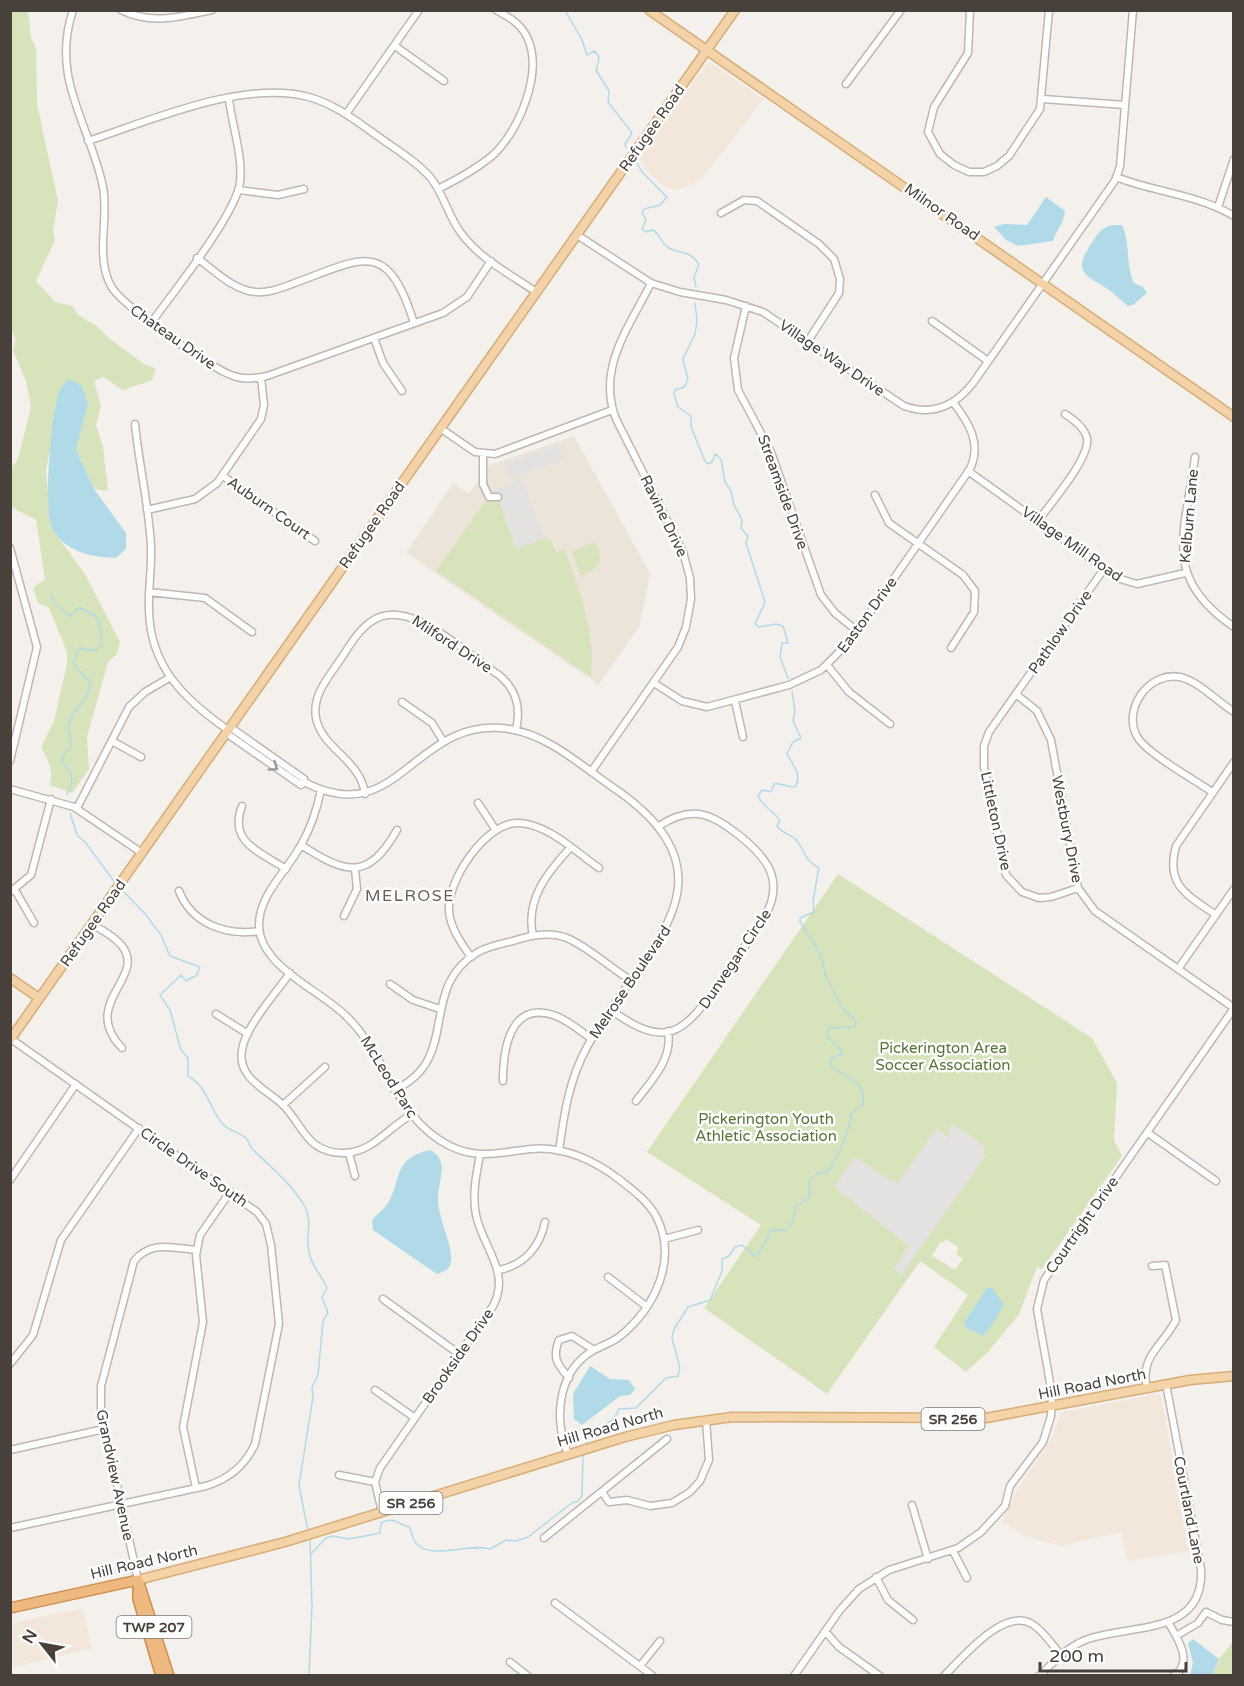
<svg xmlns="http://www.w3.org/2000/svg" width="1244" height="1686" font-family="'Varela Round',sans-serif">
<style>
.commercial{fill:#f3e6db}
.education{fill:#ece4d8}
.green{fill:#d7e3bb;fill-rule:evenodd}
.parking{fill:#e4e2e0}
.water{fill:#b1dae9}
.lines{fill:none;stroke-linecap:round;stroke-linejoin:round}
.stream{stroke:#b1dae9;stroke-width:1.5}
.minor-casing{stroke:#bfb7b0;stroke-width:9}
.major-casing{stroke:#d7ad78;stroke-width:11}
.highway-casing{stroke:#cc8d4f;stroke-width:12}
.minor{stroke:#fff;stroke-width:6}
.major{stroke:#f3d3a7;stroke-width:8}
.highway{stroke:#edb97f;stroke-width:9}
.oneway{stroke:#9a9693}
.labels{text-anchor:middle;stroke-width:5;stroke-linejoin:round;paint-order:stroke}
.shield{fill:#fff;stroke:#7f7a76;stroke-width:1.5}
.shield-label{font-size:14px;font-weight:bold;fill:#48413b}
.street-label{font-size:15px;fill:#48413b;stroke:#fff}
.park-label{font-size:15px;fill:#557434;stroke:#fff}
.neighbourhood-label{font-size:16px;letter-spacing:1.5px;fill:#6a5e53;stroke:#fff}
</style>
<rect width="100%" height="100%" fill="#f4f1ed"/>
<path class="commercial" d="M707,63h4l52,36 -56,74 -13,11 -18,6 -10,-3 -15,-11 -12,-17z
M1157,1394l4,2 28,155 -62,10 -6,-29 -60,14 -36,-10 -24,-14 16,-32 33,-49 12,-29z
M83,1608l9,40 -77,19 -4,-4v-40z"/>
<path class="education" d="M574,436l76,137 -10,52 -41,60 -193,-132 47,-70 16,11 18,-28z"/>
<path class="green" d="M11,11h17l3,27 5,10 1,56 21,97 -5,29 2,10 -19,41 19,21 17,4 6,9 19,11 13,13 34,25 12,5 -4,11 -29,10 -20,-13 -9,4 7,25 -5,19 7,22 5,44 -14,-2 -18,-40 12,-45 -19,-25 -9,12 -14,80 5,56 35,49 34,66 -3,12 -9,8 -21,75 2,32 -17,24 -22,-8c4,-16 -2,-25 -9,-38l13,-26 13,-57v-12l-18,-44 -11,-5 -5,-15 12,-9 -9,-59 -25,-13v-39l7,-9 13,-52 -5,-26 -13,-31 3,-11 -5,-8z
M487,499l12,1 17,49 28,-11 7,2 5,12 9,-3c14,42 31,83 26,128l-155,-106z
M595,542l4,9 1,11 -8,9 -11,5 -9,-22 3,-4z
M838,874l254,164 25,45 -3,57 8,16 -80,113 -5,-2 -18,47 -31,38 -22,20 -32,-25 34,-52 -48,-34 -93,133 -123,-86 57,-83 -114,-73zM946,1239l12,8 -2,7 7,5 -8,11 -23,-14 8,-14 3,1z
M1233,1642v33l-21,1 7,-17z"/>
<path class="parking" d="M557,445l10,12 -57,23 -4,-17z
M522,479l22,59 -28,11 -21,-59z
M953,1124l30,21 2,12 -84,118 -7,-6 15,-23 -70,-55 -4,-6 20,-28 36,24 7,2 38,-54 14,9 1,-2 -4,-4z"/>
<path class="water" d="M1046,197l19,14c-1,12 -10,22 -12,30l-35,5 -12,-6 -12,-13 10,-3 23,1z
M1112,225h10c9,19 3,39 12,58l9,4 4,6 -14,12 -5,1c-6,-4 -10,-9 -15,-13 -21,-17 -44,-16 -22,-49 6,-9 9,-16 21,-19z
M69,379l13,7 6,18 -12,45 18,40 32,44v16l-10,9c-25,-1 -51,-6 -64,-30 -9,-18 -1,-120 8,-138 2,-4 6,-8 9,-11z
M430,1150c21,10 7,33 8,51 1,19 15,45 13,61 -1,7 -7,10 -14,12l-64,-44 -1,-10c4,-5 10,-9 14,-14 17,-23 4,-47 44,-56z
M987,1288h5l12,16 -8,15 -13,17 -16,-8 -3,-5z
M590,1366l20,13 19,1 6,9 -5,6 -10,1 -38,29 -8,-6 -1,-25z
M1193,1639l26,20 -7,16h-22l3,-12 -5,-20z"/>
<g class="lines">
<path class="stream" d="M565,10l17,30 5,15 7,-4c8,5 4,12 2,19l13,21 -1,11 24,31 -7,11 1,4
M637,163l5,9 25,25 -7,8 -16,4 -2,4 4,7 -4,9 4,3 7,-2c8,5 8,14 16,18 13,7 19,1 30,16l-5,13 2,10
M695,303l2,17 -2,14 -12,25 5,21 -4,7 -9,3 -1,4 4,13 13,9v11l14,34 3,3 4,-2 3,-8 6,5 4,23 6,9 3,14 8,15 -1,8 7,8 -2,7 19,59 -10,22 4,3 17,-3 7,2 5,17h-6l-2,14 8,21
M52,595l2,8 16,14 9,-10 17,9 4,8 2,21 -7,6 -16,-3 -6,15 17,19c1,15 -16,26 -20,40 -3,8 1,16 1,25l-9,9v7c13,9 11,19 5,32
M70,813l7,22 8,7 31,42
M122,890l24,25 15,20 9,21 30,11 -3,8 -11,6 -5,-6 -21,20 10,15 11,40 7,8v18c20,11 21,32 34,47 6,8 17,9 24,15 3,3 3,8 6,11 19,18 40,35 53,58 8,15 0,30 4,45 3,16 12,22 18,36l-5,9 6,16 -5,8 -5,54 -6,12 1,10 -14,88 9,46
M586,1444c6,-18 27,-17 33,-35l17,-1 30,-30 12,-2 2,-8 -8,-30 2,-9 14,-22 22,-7 12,-29v-12l7,-3 6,-9 7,-2 12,11 3,-1 16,-26c16,6 22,-7 22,-22l15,-10 -1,-17 11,-8 5,2c11,-9 26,-47 26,-60l12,-10c4,-23 -18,-26 -32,-38l-1,-4 3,-5 9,-3v-3l-16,-15 3,-8 26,-1 1,-6 -13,-13 -17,-30 -5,-23 -21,-33v-4l14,-6 -1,-12 6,-32c-17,-10 -12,-14 -22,-27 -5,-7 -15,-7 -20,-15l3,-5c-6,-11 -17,-13 -22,-25l4,-6 9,2 3,-8c8,-2 13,4 21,3 8,-12 -3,-23 -8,-33l6,-12 8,-4 -8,-17 2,-10 -3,-20
M311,1554l15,-16 7,-2 16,3 31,-6 1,-10c12,-7 17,1 28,4 3,4 3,9 5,13 12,23 57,2 76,9l16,-9 10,1 12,-4 45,-35h4l5,-6 1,-42
M309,1676l3,-70 -2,-67"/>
<g class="minor-casing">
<path id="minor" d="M73,10c-23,69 17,114 30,177 6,31 -8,70 8,99 9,18 100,82 120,89 12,5 23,4 36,1l176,-63 24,-16 24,-36
M121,10c30,15 59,7 91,0
M970,10l-2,43 -34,54 -6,25 12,22 14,11 15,7h15l13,-6 12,-10 31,-47 9,-99
M395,46l49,35
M846,84l55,-74
M1043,99l82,6
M346,114l73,-104
M88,141c61,-20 156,-62 221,-44 25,7 46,23 67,38 18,13 39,25 54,42 14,17 18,39 31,56 19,26 49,41 75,59
M1116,177c38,15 83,18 118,39
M438,189c18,-9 39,-20 55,-34 26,-24 51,-83 34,-118 -6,-13 -18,-20 -31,-27
M239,190l39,5 26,-6
M1218,207l16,-48
M721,213l23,-13 13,1 62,43 15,15 6,20 -1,14 -31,48
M577,235l74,48 29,9 46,8 37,12 141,94c28,10 51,0 69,-23l143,-204 4,-13 13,-156
M197,258c17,12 37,33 59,34 13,1 25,-4 36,-8 71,-26 95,-47 122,39
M746,306l-12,52 4,32 33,62 50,143 14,18 22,18
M932,321l56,40
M151,323c21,-29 86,-110 89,-141 3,-27 -8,-56 -11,-83
M374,338l9,25 19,28
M135,424c4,41 14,82 16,122 1,22 -3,43 -2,64 1,57 36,90 79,120
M440,428l35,24 20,2 117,-44
M483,454v30l6,13h9
M1195,457c-10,76 -34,121 39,170
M968,471l149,107 20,6 48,-11
M223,476l92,65
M875,495l14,28 74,52 12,16 -1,21 -23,36
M147,510l48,-11 22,-16 44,-64 3,-14 -3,-27
M1038,521c12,-17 53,-64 49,-83 -3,-11 -13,-18 -22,-24
M10,548l27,99 -27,114
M149,592l56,6 47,34
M827,665l22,27 41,32
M654,683l28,18 25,6 82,-22 32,-15 30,-30 119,-171c12,-26 -1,-46 -17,-67
M1016,694l21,17 14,29 27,148 17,23 139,97
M735,701l8,36
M402,702l30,21 11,18
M226,733l75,52 3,-6 -74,-52
M112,741l29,16
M591,772l87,-125 8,-20 5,-28 -1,-21 -7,-26 -67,-133c-20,-51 14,-93 35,-136
M304,782c96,50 109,-67 205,-53 39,6 70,35 102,57 138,93 30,163 -24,261 -18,33 -23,67 -28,104
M10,789l64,18 68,46
M321,790c-4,19 -10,38 -20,55 -13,25 -42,49 -42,80 0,41 61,65 87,91 42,40 49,103 104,130 28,14 51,6 81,3 33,-3 64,12 89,31 14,11 29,22 37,38 21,43 -3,91 -38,119 -10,7 -21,10 -30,16 -32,22 -35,68 -21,101
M1212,792c-17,-12 -64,-38 -74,-54 -17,-27 10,-67 42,-61 18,4 38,25 54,35
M365,794c-4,-34 -43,-45 -49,-76 -4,-23 12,-40 24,-58 9,-13 18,-30 32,-39 37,-26 96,35 127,54 18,15 22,33 17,55
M478,803l17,26
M242,806c-14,36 18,46 44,63
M77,808l52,-101 16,-15 24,-14
M301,845c45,29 67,36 96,-15
M1078,888l-27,9 -12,1 -17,-6 -16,-17 -22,-108v-21l5,-14 115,-163
M15,890l19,33
M179,891c13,33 47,45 80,40
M10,892l21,-17 20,-76
M1216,915c-29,-20 -51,-30 -40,-69l58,-84
M344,916l13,-27 -2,-20
M92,924c9,6 23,12 30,22 25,32 -43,57 0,102
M533,936c-8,-36 14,-63 37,-88
M471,957c-10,-14 -20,-28 -22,-45 -3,-31 38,-92 71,-89 29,2 56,29 79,45
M1178,969l56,-80
M290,973c-14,20 -45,54 -48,77 -5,28 24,39 41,55 21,21 23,48 61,48 28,0 45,-26 67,-38
M390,984l23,16 27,9
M611,1010c55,40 72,24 107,-25 16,-23 32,-46 47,-69 21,-37 0,-61 -29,-83 -11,-8 -23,-17 -37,-19 -15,-2 -28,4 -40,12
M216,1014l32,20
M503,1081c0,-32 7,-82 53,-65 13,5 24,15 36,23
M394,1090c69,-31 22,-101 84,-138 11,-6 23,-8 35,-11 17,-6 36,-10 54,-3 23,10 43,30 65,43
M636,1101c16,-21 37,-42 32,-70
M283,1105l42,-38
M1148,1133l68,48
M349,1153l6,23
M10,1180l66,-96
M664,1239l34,-9
M499,1270c25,-5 41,-23 46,-48
M608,1277l38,29
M383,1299l76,55
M10,1364l23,-29 28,-95 78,-112
M569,1378c-12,-14 -17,-20 -10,-38l13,-4 22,14
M1147,1388c-8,-32 16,-42 29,-68l-11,-55 -13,1
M375,1390l40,28
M10,1450l94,-21
M339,1475l36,7
M196,1488l-13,-61 20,-105 -7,-67 4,-20 30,-43
M602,1492l7,10 18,-2 23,6 22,-3 18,-11 10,-11 9,-21 -3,-40
M912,1505l16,54
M382,1512l-7,-30 5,-14 113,-162c18,-34 -10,-58 -17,-91 -4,-20 0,-40 4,-60
M10,1528l196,-42c23,-7 39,-20 49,-42l24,-120 -8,-79 -5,-21 -9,-12 -246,-173
M544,1538l123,-99
M953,1551l14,27
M876,1577l12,23 25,20
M138,1580l-37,-168v-26l33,-125c17,-21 39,-13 62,-11
M555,1603l98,73
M1168,1622c9,15 27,42 5,54
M825,1631l14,16 41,29
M1176,1636l22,-13 8,-11 16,8 12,2
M510,1662l18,14
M640,1666l20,-25
M794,1676l46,-66 19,-21 30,-19 69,-22 23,-16 24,-26 5,-20 33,-44 8,-26 1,-22 -15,-85 7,-29 190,-272
M944,1676c19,-19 60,-69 88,-52 12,7 20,21 29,31
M1039,1676c15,-14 29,-30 49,-37 43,-15 117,-3 113,-70l-35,-185"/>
</g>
<g class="major-casing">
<path id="major" d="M649,10l585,407
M10,978l29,20
M10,1040l725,-1030
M138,1580l147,-38 340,-105 49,-12 58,-8 254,1 204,-38 44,-4"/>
</g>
<g class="highway-casing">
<path id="highway" d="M138,1580l31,96
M138,1585v14l23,77
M10,1608l128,-28"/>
</g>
<use href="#minor" class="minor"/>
<use href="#major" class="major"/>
<use href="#highway" class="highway"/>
</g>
<defs><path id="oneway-chevron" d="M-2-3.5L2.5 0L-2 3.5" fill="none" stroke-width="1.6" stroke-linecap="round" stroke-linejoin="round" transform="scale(1.5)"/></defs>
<use class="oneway" href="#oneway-chevron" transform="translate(274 767) rotate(35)"/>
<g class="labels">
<g class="shield">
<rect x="921.5" y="1408" width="63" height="22" rx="4.5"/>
<rect x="379.5" y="1492" width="63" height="22" rx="4.5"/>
<rect x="116.5" y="1616" width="75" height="22" rx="4.5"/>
</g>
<g class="shield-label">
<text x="953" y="1424">SR 256</text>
<text x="411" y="1508">SR 256</text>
<text x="154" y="1632">TWP 207</text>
</g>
<g class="street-label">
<text transform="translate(652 128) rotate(-55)" y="5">Refugee Road</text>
<text transform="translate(942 212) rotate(35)" y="5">Milnor Road</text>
<text transform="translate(173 337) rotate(35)" y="5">Chateau Drive</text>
<text transform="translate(832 358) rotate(34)" y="5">Village Way Drive</text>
<text transform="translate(783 492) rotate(70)" y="5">Streamside Drive</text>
<text transform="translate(269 508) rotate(35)" y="5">Auburn Court</text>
<text transform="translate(664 516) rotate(64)" y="5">Ravine Drive</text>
<text transform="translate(1189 516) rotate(-85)" y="5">Kelburn Lane</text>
<text transform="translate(372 525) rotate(-55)" y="5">Refugee Road</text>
<text transform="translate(1072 544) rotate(35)" y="5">Village Mill Road</text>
<text transform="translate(867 615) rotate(-54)" y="5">Easton Drive</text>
<text transform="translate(1060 632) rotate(-55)" y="5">Pathlow Drive</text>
<text transform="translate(452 644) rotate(33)" y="5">Milford Drive</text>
<text transform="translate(996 821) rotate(78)" y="5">Littleton Drive</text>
<text transform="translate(1067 829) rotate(79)" y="5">Westbury Drive</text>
<text transform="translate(93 923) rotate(-55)" y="5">Refugee Road</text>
<text transform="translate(735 959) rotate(-56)" y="5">Dunvegan Circle</text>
<text transform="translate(630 982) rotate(-56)" y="5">Melrose Boulevard</text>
<text transform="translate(389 1077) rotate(58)" y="5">McLeod Parc</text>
<text transform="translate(194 1167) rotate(35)" y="5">Circle Drive South</text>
<text transform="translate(1082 1225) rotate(-55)" y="5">Courtright Drive</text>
<text transform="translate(458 1356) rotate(-55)" y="5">Brookside Drive</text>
<text transform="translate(1092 1384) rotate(-11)" y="5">Hill Road North</text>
<text transform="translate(610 1427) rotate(-16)" y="5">Hill Road North</text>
<text transform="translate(115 1475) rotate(78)" y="5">Grandview Avenue</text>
<text transform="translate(1189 1510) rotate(79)" y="5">Courtland Lane</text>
<text transform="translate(144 1562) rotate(-13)" y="5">Hill Road North</text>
</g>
<g class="park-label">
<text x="943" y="1053">Pickerington Area<tspan x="943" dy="17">Soccer Association</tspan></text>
<text x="766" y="1124">Pickerington Youth<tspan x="766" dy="17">Athletic Association</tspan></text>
</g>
<g class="neighbourhood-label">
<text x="410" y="901">MELROSE</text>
</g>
</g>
<rect width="1244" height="1686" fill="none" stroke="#48413b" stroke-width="24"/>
<g transform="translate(42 1644) rotate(301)" stroke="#ffffff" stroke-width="4.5" paint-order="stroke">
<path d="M0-4.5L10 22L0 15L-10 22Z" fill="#48413b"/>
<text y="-9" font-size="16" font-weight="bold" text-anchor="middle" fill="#48413b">N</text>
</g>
<path d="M1040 1662v9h146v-9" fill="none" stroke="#48413b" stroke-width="3"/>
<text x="1049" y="1662" font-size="18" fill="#48413b" stroke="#ffffff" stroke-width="4.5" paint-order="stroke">200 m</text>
</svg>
